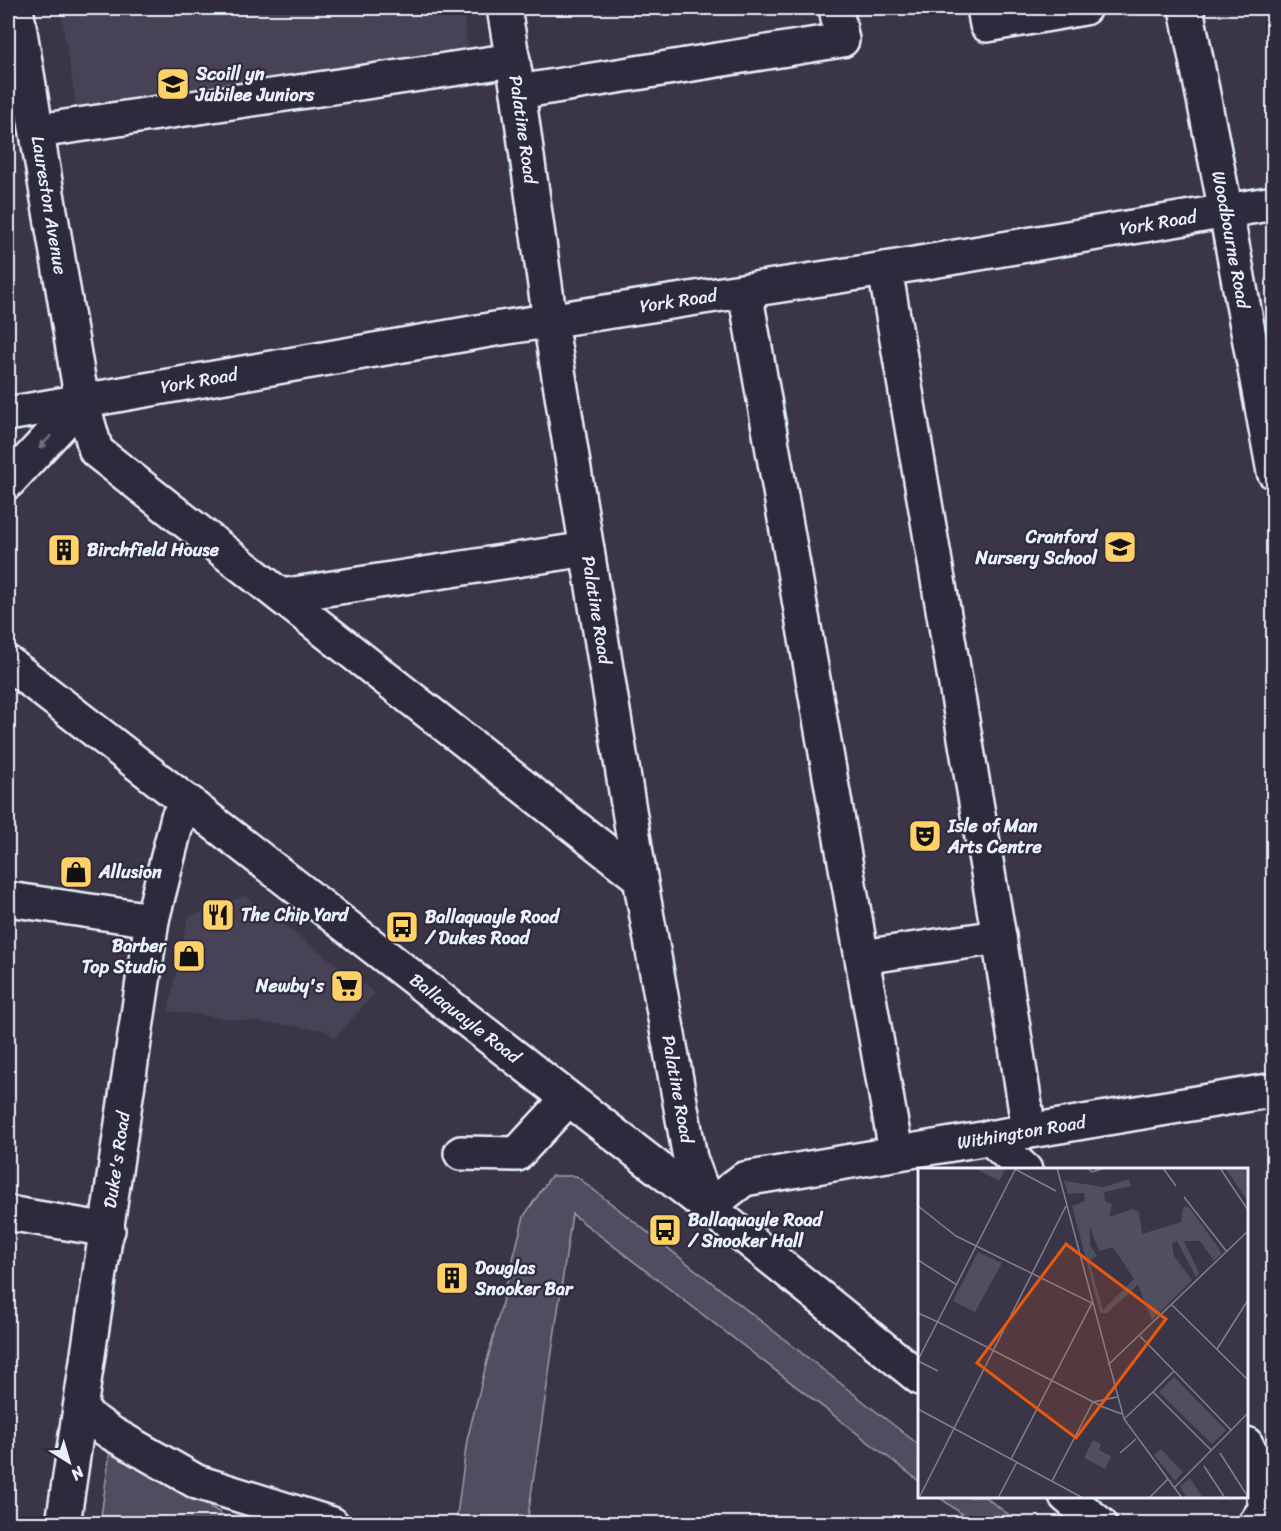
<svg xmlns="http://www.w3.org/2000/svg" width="1281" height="1531" font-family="Sriracha,sans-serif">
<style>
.built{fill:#464354}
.green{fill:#504e5f;stroke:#9ca0ac;stroke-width:1.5}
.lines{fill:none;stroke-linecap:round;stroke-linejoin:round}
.minor-casing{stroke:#e8f1f8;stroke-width:38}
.major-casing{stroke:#e8f1f8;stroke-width:38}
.minor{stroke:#2f2a3d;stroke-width:33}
.major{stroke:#2f2a3d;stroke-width:33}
.oneway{fill:#70707e}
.labels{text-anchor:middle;stroke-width:4.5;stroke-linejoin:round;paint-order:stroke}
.poi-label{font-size:18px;font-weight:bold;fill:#e8f1f8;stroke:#2f2a3d;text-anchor:start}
.street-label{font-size:18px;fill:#e8f1f8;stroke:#2f2a3d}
.inset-road{fill:none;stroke:#80818e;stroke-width:1.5}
.view{fill:#e8590c;fill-opacity:0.15;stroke:#e8590c;stroke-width:3}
.inset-edge{fill:none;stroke:#e8f1f8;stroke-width:3}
</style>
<rect width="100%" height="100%" fill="#3a3648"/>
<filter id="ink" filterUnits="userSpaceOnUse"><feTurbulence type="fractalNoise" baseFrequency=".0167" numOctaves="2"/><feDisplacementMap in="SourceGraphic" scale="12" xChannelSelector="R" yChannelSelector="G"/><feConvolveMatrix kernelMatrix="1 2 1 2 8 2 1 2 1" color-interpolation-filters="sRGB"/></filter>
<g filter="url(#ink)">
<path class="built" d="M60,8h402l7,45 -391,63z
M245,896l130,97 -40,45 -10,-8 -157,-19 20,-94z"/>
<path class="green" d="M551,1176h25l343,269v36l-347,-267 -45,309h-71l11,-83 57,-224z
M111,1444l125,79 -136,1z
M939,1497h46l35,26h-46z"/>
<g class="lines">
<g class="minor-casing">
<g id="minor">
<path id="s1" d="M16,8l66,394 14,49 544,427"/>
<path id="s2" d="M504,8l14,84 32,229 90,557 50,280 18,49 36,-28 530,-89"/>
<path d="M984,8l3,17 97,-17"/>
<path d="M518,92l324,-52 -6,-32"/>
<path d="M38,131l475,-71"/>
<path d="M885,269l114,668 30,194"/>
<path d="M745,291l151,861"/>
<path d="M281,596l306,-47"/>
<path d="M8,899l144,21"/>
<path d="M862,957l137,-20"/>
<path d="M989,1137l36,33"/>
<path d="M461,1153l56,1 51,-55"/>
<path d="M8,1213l100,17"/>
<path d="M80,1411l31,22 86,49 135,42"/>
<path d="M1246,1444l14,29 6,35 -11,16"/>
<path id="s3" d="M63,1524l89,-604 26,-103 12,-14"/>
</g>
</g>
<g class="major-casing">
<g id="major">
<path id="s4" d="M1186,8l40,204 48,260"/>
<path id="s5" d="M8,414l487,-85 390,-60 389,-66"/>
<path d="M8,482l74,-80"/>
<path id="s6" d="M8,663l700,544 212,171"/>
<path d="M1066,1496l34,28"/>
</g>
</g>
<use href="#minor" class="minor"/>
<use href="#major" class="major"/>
</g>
<defs><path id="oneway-solid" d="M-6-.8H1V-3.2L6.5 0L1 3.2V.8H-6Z" transform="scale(1.5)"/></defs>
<use class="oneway" href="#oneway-solid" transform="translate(45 442) rotate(133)"/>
</g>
<defs>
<g id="school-square" transform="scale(1.725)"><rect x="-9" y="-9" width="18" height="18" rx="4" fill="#ffd166" stroke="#2f2a3d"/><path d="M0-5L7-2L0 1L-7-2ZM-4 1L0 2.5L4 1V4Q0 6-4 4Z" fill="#111"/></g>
<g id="building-square" transform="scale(1.725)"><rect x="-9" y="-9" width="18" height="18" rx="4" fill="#ffd166" stroke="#2f2a3d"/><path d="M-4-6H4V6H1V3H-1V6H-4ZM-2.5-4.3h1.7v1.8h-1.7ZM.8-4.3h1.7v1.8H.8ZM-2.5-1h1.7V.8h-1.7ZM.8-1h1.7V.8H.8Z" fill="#111"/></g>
<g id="theatre-square" transform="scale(1.725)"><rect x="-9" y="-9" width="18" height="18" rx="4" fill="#ffd166" stroke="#2f2a3d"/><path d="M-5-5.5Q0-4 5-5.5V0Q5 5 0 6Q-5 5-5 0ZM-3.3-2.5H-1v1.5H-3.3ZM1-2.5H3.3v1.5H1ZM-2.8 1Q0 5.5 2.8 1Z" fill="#111"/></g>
<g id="shop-square" transform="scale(1.725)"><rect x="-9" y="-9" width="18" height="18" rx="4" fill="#ffd166" stroke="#2f2a3d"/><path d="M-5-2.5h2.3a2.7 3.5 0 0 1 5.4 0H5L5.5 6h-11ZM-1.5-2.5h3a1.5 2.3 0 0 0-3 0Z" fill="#111"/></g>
<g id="restaurant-square" transform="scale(1.725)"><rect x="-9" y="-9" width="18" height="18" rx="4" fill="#ffd166" stroke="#2f2a3d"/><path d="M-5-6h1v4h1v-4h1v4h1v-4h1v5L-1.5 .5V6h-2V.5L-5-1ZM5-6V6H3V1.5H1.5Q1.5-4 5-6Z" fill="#111"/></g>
<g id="bus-square" transform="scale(1.725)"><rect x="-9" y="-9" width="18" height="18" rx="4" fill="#ffd166" stroke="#2f2a3d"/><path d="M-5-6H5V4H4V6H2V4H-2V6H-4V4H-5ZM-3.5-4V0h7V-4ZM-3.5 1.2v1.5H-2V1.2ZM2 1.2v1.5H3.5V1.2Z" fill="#111"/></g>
<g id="supermarket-square" transform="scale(1.725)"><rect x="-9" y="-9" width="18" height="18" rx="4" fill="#ffd166" stroke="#2f2a3d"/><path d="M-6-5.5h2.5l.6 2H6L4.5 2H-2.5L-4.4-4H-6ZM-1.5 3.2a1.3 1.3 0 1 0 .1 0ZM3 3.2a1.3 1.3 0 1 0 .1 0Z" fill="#111"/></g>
</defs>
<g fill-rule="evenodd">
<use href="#school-square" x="173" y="84"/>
<use href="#school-square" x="1120" y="547"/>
<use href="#building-square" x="64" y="550"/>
<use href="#theatre-square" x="925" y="836"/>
<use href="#shop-square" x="76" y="872"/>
<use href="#restaurant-square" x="218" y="915"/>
<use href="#bus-square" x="402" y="927"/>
<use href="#shop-square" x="189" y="956"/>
<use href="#supermarket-square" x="347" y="986"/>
<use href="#bus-square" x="665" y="1230"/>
<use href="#building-square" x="452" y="1278"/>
</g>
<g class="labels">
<g class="poi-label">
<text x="196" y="80">Scoill yn<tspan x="196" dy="21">Jubilee Juniors</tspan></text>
<text x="1097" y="543" text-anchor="end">Cranford<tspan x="1097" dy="21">Nursery School</tspan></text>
<text x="87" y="556">Birchfield House</text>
<text x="948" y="832">Isle of Man<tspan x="948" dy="21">Arts Centre</tspan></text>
<text x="99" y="878">Allusion</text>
<text x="241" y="921">The Chip Yard</text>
<text x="425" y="923">Ballaquayle Road<tspan x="425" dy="21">/ Dukes Road</tspan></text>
<text x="166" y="952" text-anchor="end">Barber<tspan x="166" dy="21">Top Studio</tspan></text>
<text x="324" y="992" text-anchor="end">Newby's</text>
<text x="688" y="1226">Ballaquayle Road<tspan x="688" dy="21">/ Snooker Hall</tspan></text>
<text x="475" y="1274">Douglas<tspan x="475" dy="21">Snooker Bar</tspan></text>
</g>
<g class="street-label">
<text dy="6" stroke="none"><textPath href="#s2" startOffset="123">Palatine Road</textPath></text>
<text dy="6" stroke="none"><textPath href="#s1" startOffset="200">Laureston Avenue</textPath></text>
<text dy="6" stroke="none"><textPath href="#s5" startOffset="1166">York Road</textPath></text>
<text dy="6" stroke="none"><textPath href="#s4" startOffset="236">Woodbourne Road</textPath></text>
<text dy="6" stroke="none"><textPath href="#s5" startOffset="680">York Road</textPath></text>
<text dy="6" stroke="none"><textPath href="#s5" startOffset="194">York Road</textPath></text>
<text dy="6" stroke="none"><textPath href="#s2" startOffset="609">Palatine Road</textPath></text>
<text dy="6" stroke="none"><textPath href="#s6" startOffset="579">Ballaquayle Road</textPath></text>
<text dy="6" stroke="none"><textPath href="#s2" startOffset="1095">Palatine Road</textPath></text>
<text dy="6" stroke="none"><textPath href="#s2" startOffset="1544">Withington Road</textPath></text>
<text dy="6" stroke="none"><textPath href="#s3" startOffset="368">Duke's Road</textPath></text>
</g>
</g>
<g transform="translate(918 1168)">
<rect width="330" height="330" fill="#3a3648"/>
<path d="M56,0h32l-7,13zM307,0h23v33zM211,11l2,7 -27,6 1,9 7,3 -3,13 24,-8 6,3 3,22 39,-12 2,-15h6l33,46 -8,8 -14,-20h-16l15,32 -3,4 -19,-36 -5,2 2,13 18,24 -40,40 -14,-35 -31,28h-7l-28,-107 13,-5 -1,-8 -16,1 -4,-13 40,6zM172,59l9,24 14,-4 21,32 -31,31 -14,-49 8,-5 -7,-11zM60,84l24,11 -27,49 -22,-11zM256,209l52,53 -14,14 -53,-52zM175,272l8,4 -2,6 12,6 -6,13 -21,-11zM243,281l22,23 -8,9 -21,-26zM272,310l7,11 6,9h-16l-7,-12z" fill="#504e5f" fill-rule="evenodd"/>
<path class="inset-road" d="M139,0l67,251 58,79M169,0l5,4 13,-4M245,0l13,18M302,0l28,42M97,1l41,22M266,29l43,55M0,38l38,30 136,67 -81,156M0,92l39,25M254,137l76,75M0,145l20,9M20,154l165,85 19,7M222,168l34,35M299,181l31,-49M0,192l98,-192M0,193l20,10M190,197l140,-134M175,234l24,-5M0,241l165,89M206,251l29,-27M293,282l-58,-58 21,-21 57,59M202,285l16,-14M302,285l28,44M286,298l21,32M134,313l41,-79M257,319l73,-74M1,330l147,-292M80,330l19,-36M231,330l19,-19"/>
<path class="view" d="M148,76l100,75 -90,119 -99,-75z"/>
<rect width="330" height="330" class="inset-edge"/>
</g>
<rect width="1281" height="1531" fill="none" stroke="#2f2a3d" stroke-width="30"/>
<rect x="15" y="15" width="1251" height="1501" fill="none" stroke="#e8f1f8" stroke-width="2" filter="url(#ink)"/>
<g transform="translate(69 1462) rotate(143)" stroke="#2f2a3d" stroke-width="4.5" paint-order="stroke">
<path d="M0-4.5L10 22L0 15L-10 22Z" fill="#e8f1f8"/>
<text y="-9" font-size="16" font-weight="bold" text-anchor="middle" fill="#e8f1f8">N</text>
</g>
</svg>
